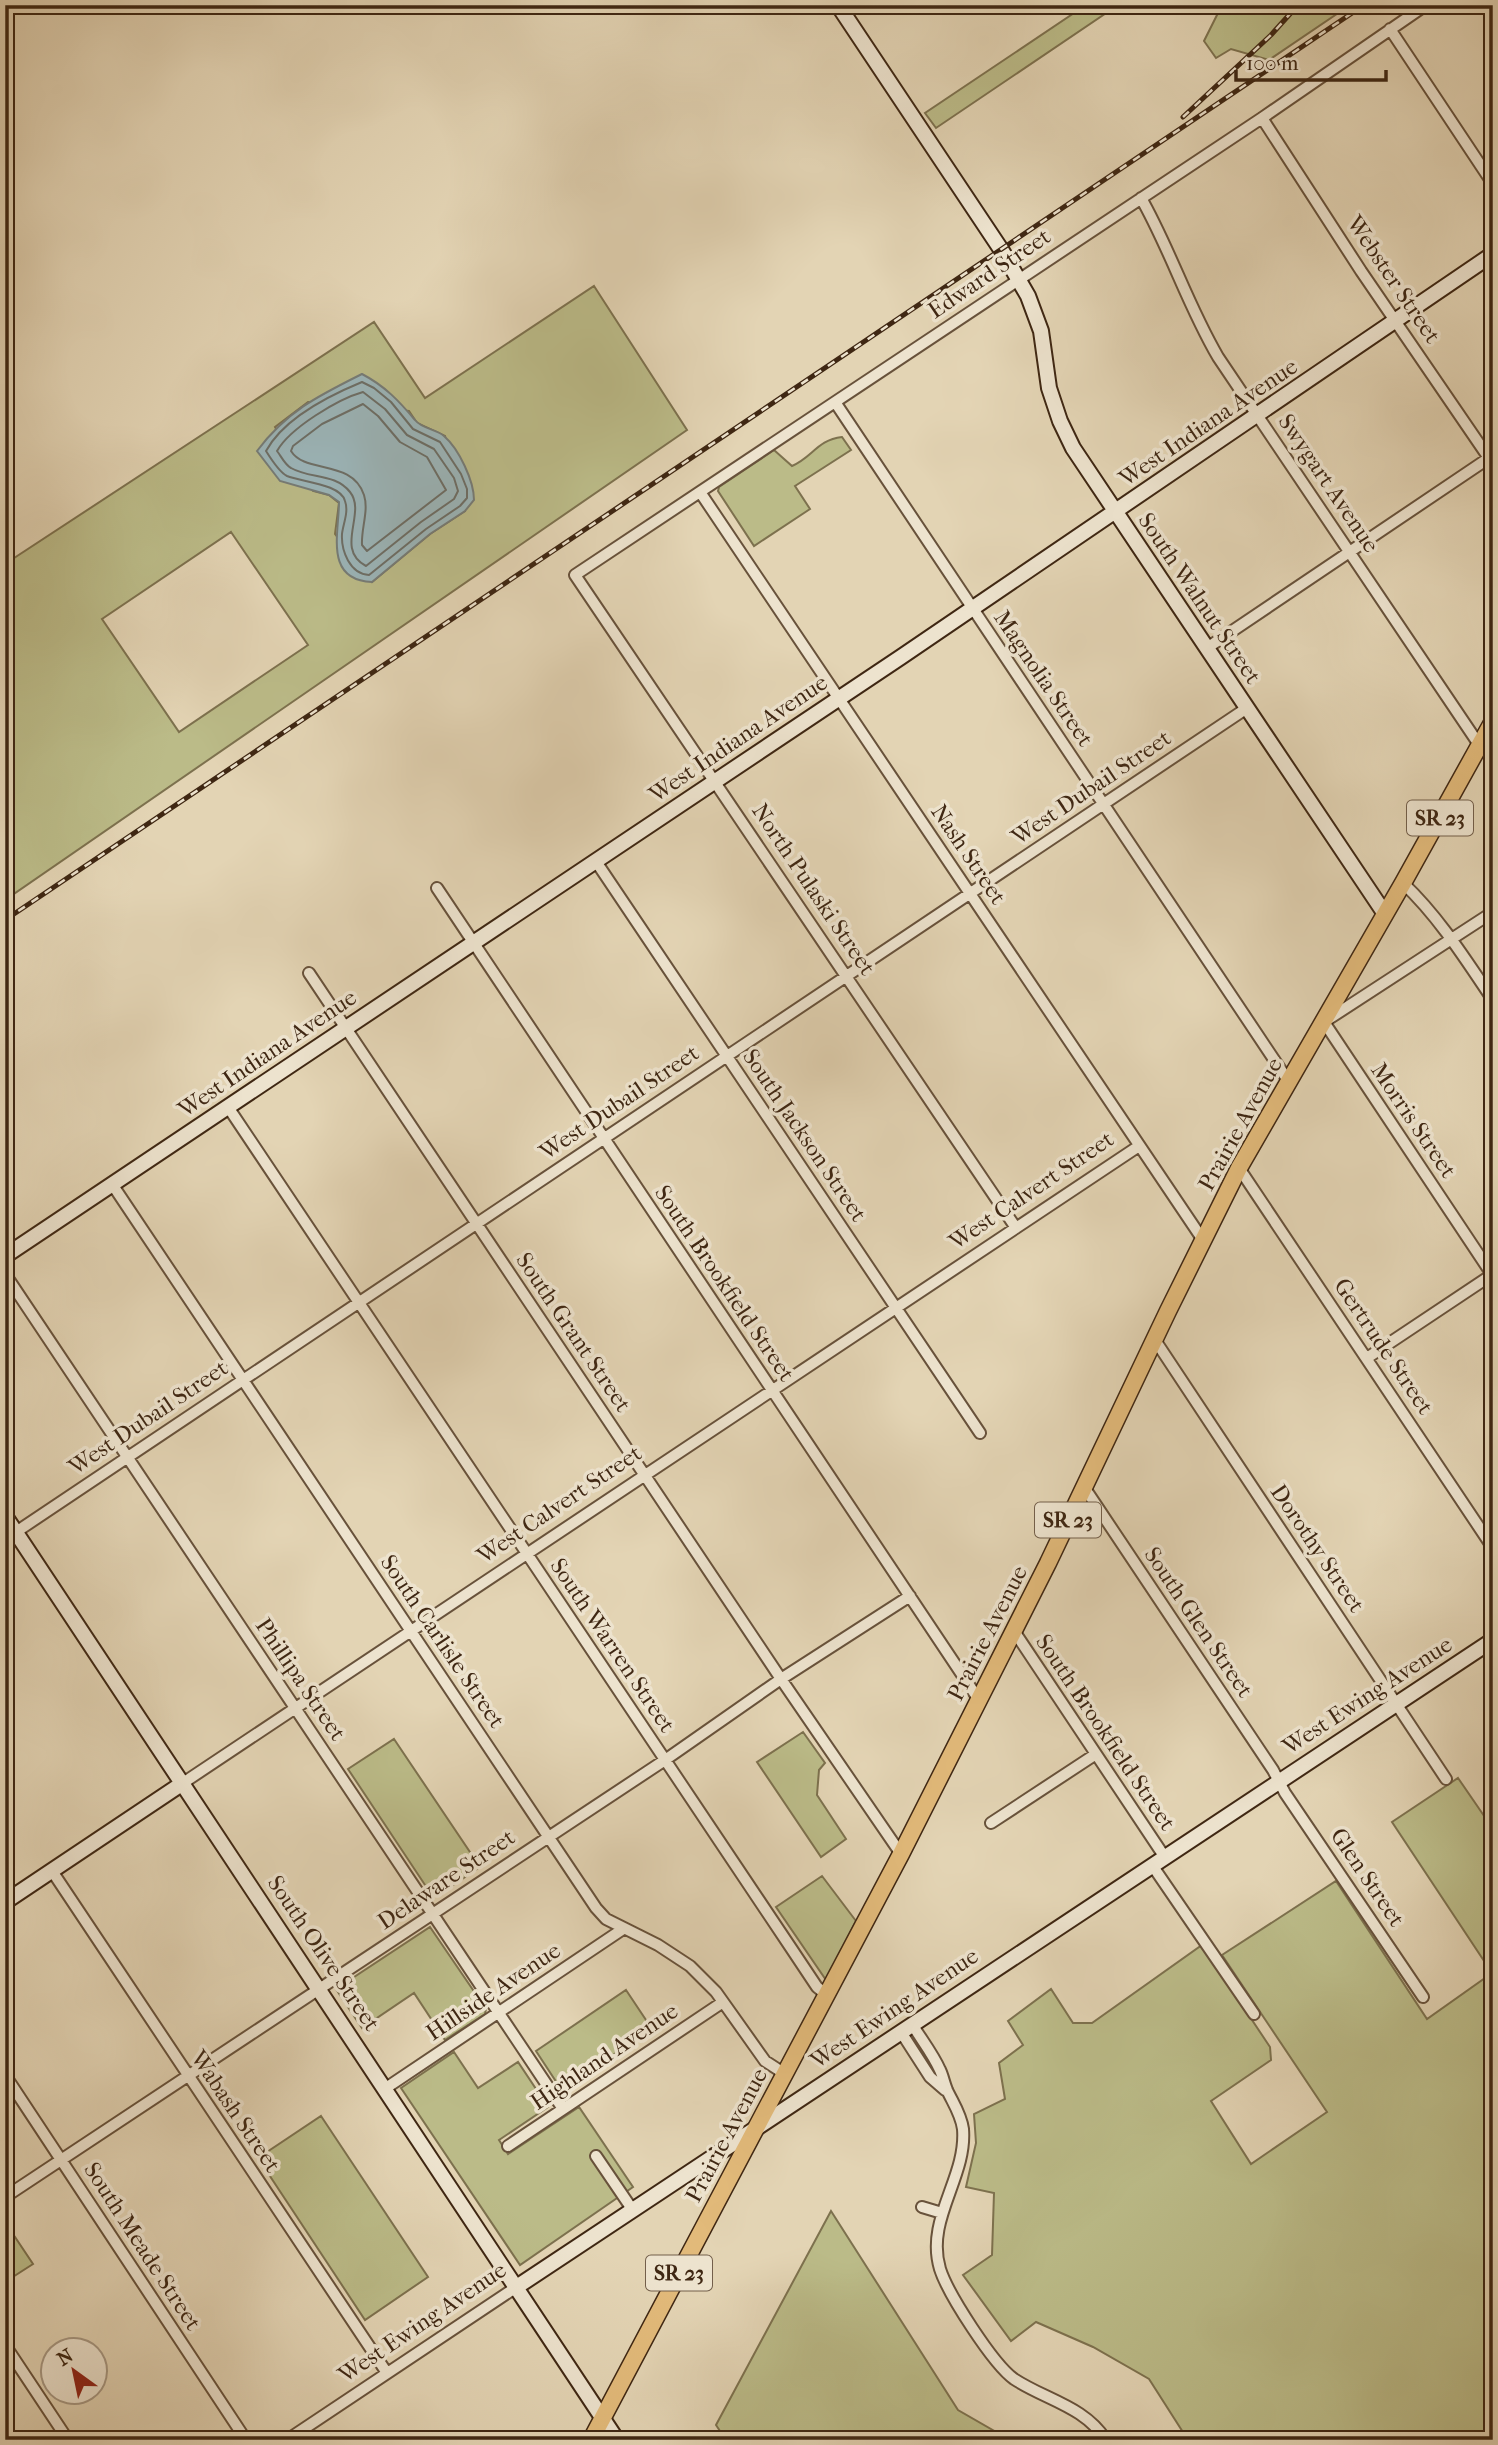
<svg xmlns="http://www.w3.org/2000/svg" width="1498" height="2445" font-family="'IM FELL French Canon',serif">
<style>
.green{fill:#bb8;stroke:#7d714e;stroke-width:2;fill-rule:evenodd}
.water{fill:#9bb5b9;stroke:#767c77;stroke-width:2}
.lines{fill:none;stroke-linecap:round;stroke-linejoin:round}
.shore{stroke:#6d6e66;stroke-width:2}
.street-casing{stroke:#68523b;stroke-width:14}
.secondary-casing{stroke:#3f2713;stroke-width:18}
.primary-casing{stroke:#3f2713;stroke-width:19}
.street{stroke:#ede3ce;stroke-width:10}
.secondary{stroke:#ede3ce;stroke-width:14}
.primary{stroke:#e2ba7a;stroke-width:16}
.rail-casing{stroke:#3f2713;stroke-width:5}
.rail{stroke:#ede3ce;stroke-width:2.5;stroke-dasharray:8;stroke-linecap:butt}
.labels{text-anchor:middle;stroke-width:7;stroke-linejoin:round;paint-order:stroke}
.shield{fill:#ede3ce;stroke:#735f4b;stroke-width:2}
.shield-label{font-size:21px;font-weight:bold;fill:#3f2713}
.street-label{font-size:23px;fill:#3f2713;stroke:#ede3ce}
</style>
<rect width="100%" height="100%" fill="#e3d4b4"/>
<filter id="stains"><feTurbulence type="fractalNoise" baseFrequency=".00286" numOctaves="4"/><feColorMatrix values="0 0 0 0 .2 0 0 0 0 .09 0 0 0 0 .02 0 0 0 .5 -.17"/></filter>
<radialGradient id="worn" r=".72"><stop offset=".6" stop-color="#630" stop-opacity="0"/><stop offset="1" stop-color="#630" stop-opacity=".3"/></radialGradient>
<path class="green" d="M1086,5h32l-182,123 -11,-15z
M1222,5h128l-81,55 -38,-11 -15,9 -12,-17z
M594,286l93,144 -682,470v-336l369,-242 51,76zM308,402l101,9 8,12 28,13 20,75 -35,23 -58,48 -37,-48 4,-31 -10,-8 -16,-4 -38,-64zM231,532l77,113 -129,87 -77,-113z
M842,437l9,13 -56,36 15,23 -56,37 -36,-55 1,-4 55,-37 18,16c21,-9 25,-26 50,-29z
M803,1732l22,31 -6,7 -2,25 29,44 -25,18 -64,-95z
M394,1739l86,128 -43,29 -6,-2 -83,-125z
M1458,1778l33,48 2,-1v615h-305l-39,-61 -56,-32 -57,-25 -25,19 -48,-66 29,-20 2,-62 -28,-6 10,-44 -2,-29 31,-15 -6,-36 24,-18 -15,-24 43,-32 22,34h19l110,-78 68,102 1,13 -60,41 40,63 76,-52 -105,-157 114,-74 91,138 65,-46 -100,-151z
M822,1876l34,45 -30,59 -50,-73z
M430,1927l56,82 -1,5 -40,26 -31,-47 -52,35 -26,-39z
M626,1990l26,39 -87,58 -6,-1 -23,-35z
M454,2052l24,36 40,-26 30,45 -49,33 9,14 71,-47 54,80 -113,78 -119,-177z
M321,2116l107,161 -63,43 -107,-162z
M831,2211l127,199 52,30h-284l-10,-15z
M5,2222l28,42 -28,18z"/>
<path class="water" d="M362,374c23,12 37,27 53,46 7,9 21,9 29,16 15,13 30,45 30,64l-9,11 -35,23 -58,48c-48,-2 -33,-49 -33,-80l-10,-7 -49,-14 -23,-30c30,-40 61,-55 105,-77z"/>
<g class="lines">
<path class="shore" d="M362,382l12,6 17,14 22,27 27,13 21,32 6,15v9l-7,8 -34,23 -57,46c-19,-1 -28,-24 -27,-41 1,-10 7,-22 3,-33 -4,-17 -43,-19 -58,-25 -8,-4 -16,-17 -21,-25 18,-33 62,-55 96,-69z
M363,392l22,17 22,26 27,14 20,29 4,13 -4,8 -33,23 -55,44c-32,-17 1,-53 -16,-74 -15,-19 -40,-13 -59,-24 -6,-3 -10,-12 -14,-17 13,-23 61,-52 86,-59z
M363,404l15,12 22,26 27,15 19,33 -79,61 -5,-6c-1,-17 7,-34 2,-50 -12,-36 -59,-21 -73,-44l2,-5 29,-22z"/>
<g class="street-casing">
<path id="street" d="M1390,29l103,155
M1262,118l99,153 132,193
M1141,198c29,51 47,108 77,159l262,389
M835,402l454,680
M700,492l503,748
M1207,648l282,-190
M595,860l385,573
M1403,883c36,34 63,77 90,117
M437,888l542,812
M1493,912l-169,110 169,254
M309,973l472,706 120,175
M228,1107l563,841 26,39 10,8
M1239,1168l254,380
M112,1184l484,724 10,11 52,26 32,21 26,26 49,69 20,13
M1016,1228l-441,-653 687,-457 164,-113
M5,1274l558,835
M1155,1340l291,439
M1367,1358l126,-84
M1084,1487l189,283 12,23 138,204
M16,1532l1231,-824
M1014,1631l150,225
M183,1783l956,-637
M991,1823l105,-69
M1152,1865l102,149
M52,1871l335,502
M912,2024c9,15 21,30 28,46 3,6 4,13 7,20 6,13 14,24 16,39 4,49 -38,90 -23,140 8,25 53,95 74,110 32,21 70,27 92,61
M901,2032l29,45 15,13
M5,2075l241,365
M386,2088l237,-159
M508,2146l215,-144
M596,2156l36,53
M5,2197l660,-437 116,-81 129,-83
M922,2207l20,6
M5,2345l63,95
M287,2440l228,-152"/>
</g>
<g class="secondary-casing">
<path id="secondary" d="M838,5l164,246 26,45 13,35 8,57 11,33 13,27 312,466
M5,1256l896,-599 592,-403
M5,1516l612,924
M5,1902l178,-119
M515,2288l978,-648"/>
</g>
<g class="primary-casing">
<path id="primary" d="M591,2440l310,-586 147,-291 120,-252 71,-143 164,-285 90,-162"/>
</g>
<use href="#street" class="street"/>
<use href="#secondary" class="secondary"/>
<use href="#primary" class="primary"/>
<g class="rail-casing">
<path id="rail" d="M1183,117l88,-82 27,-30
M5,920l1359,-915"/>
</g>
<use href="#rail" class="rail"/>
</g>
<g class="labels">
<g class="shield">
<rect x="1407" y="800.5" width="66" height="35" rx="5"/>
<rect x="1035" y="1502.5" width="66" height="35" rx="5"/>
<rect x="646" y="2255.5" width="66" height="35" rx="5"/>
</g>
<g class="shield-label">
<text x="1440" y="825">SR 23</text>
<text x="1068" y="1527">SR 23</text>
<text x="679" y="2280">SR 23</text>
</g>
<g class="street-label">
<text transform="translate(989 273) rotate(-34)" y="8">Edward Street</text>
<text transform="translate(1394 279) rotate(56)" y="8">Webster Street</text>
<text transform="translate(1208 422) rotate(-34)" y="8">West Indiana Avenue</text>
<text transform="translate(1329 483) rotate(56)" y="8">Swygart Avenue</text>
<text transform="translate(1200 598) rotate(56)" y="8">South Walnut Street</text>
<text transform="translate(1044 678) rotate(56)" y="8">Magnolia Street</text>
<text transform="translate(738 738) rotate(-34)" y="8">West Indiana Avenue</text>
<text transform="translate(1091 787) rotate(-34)" y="8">West Dubail Street</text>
<text transform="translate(969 854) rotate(56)" y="8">Nash Street</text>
<text transform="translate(814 889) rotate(56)" y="8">North Pulaski Street</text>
<text transform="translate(267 1053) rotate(-34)" y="8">West Indiana Avenue</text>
<text transform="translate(619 1102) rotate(-34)" y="8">West Dubail Street</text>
<text transform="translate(1414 1120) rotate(56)" y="8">Morris Street</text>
<text transform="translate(1240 1124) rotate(-61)" y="8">Prairie Avenue</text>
<text transform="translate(805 1135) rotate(56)" y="8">South Jackson Street</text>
<text transform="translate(1031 1190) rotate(-34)" y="8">West Calvert Street</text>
<text transform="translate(725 1283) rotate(56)" y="8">South Brookfield Street</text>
<text transform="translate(574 1332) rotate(56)" y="8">South Grant Street</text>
<text transform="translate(1384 1346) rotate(56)" y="8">Gertrude Street</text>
<text transform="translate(148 1417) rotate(-34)" y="8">West Dubail Street</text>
<text transform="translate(559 1504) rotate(-34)" y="8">West Calvert Street</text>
<text transform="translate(1318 1548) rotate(56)" y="8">Dorothy Street</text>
<text transform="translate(1199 1622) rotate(56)" y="8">South Glen Street</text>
<text transform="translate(987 1633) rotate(-63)" y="8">Prairie Avenue</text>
<text transform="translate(443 1641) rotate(56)" y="8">South Carlisle Street</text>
<text transform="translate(613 1645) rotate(56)" y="8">South Warren Street</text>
<text transform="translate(301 1679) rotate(56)" y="8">Phillipa Street</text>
<text transform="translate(1367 1695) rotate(-33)" y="8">West Ewing Avenue</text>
<text transform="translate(1106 1732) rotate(56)" y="8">South Brookfield Street</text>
<text transform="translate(1368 1877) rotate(56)" y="8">Glen Street</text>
<text transform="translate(446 1879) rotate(-34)" y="8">Delaware Street</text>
<text transform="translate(324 1953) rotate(56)" y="8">South Olive Street</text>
<text transform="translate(493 1991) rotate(-34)" y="8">Hillside Avenue</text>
<text transform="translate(894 2008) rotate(-34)" y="8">West Ewing Avenue</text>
<text transform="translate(604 2056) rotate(-34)" y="8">Highland Avenue</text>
<text transform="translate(236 2111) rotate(56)" y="8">Wabash Street</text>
<text transform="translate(726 2135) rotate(-62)" y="8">Prairie Avenue</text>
<text transform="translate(143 2246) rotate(57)" y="8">South Meade Street</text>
<text transform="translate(422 2322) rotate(-34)" y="8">West Ewing Avenue</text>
</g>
</g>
<rect width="1498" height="2445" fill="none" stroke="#e3d4b4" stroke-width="28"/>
<rect x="7" y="7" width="1484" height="2431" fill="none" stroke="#3f2713" stroke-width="3.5"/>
<rect x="14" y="14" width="1470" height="2417" fill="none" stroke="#3f2713" stroke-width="2"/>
<g transform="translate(74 2371) rotate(327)"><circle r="33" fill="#ede3ce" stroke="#a79883" stroke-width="2"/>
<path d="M0-5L12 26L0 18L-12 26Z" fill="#8f2418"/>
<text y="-10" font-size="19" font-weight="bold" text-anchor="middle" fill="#3f2713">N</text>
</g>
<path d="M1236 70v10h150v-10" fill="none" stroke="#3f2713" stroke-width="3.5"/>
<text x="1246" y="70" font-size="21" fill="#3f2713" stroke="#ede3ce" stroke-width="5" paint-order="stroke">100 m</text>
<rect width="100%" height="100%" filter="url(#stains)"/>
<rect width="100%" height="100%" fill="url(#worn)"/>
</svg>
